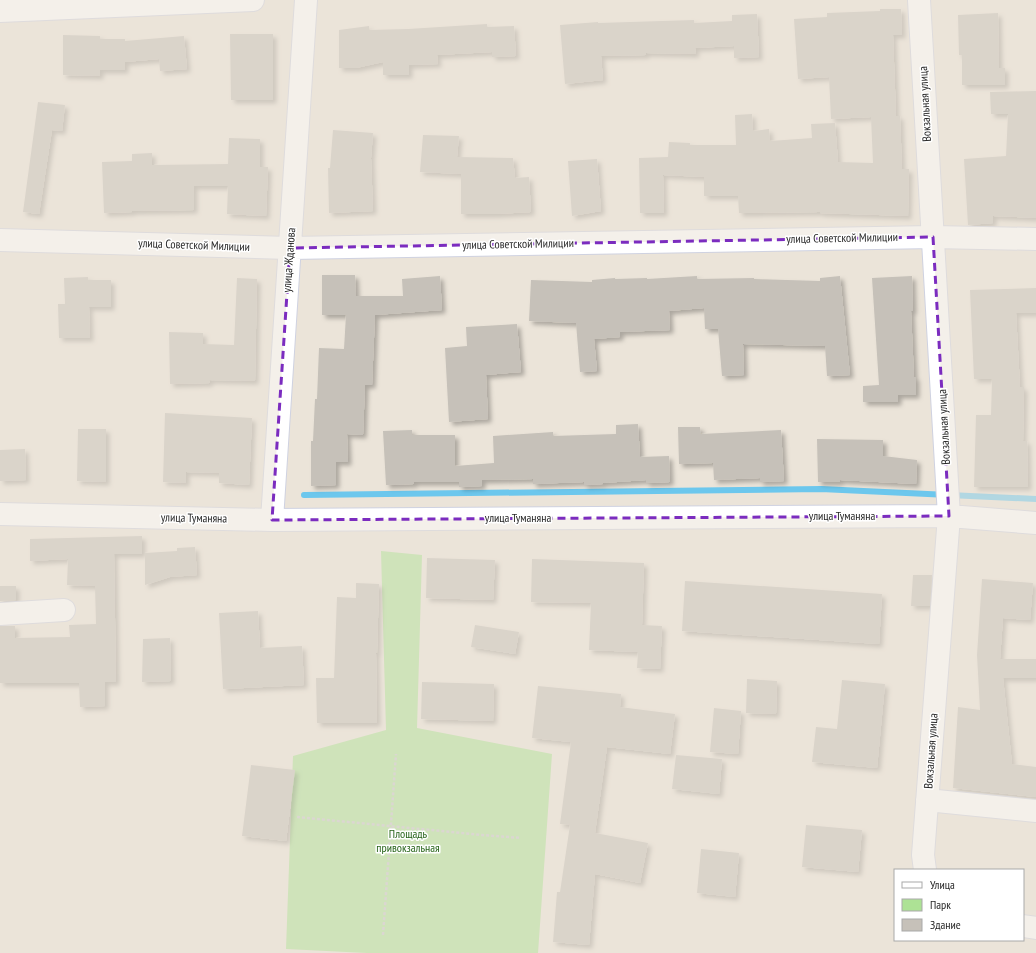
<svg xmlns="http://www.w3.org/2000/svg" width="1036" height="953" font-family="'PT Sans Narrow',sans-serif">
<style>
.green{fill:#ade295}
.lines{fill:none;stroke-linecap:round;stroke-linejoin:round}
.stream{stroke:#6cc7ed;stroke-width:6}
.building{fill:#c6c1b9;filter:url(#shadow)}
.minor-casing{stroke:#cfd2e1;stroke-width:24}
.path{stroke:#c7c7c7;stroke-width:2.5;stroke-dasharray:3 2;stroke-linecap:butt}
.minor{stroke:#fff;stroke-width:22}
.marked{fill:none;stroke:#7b2cbf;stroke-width:3;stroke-dasharray:8 5;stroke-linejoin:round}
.labels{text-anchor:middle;stroke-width:3;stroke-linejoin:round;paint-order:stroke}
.street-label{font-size:12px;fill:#282828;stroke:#fff}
.park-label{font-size:12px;fill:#276419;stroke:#fff}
</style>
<defs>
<filter id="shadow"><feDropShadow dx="3.5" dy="3.5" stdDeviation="2" flood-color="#0004"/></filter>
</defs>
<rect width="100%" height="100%" fill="#ebe4d9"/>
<path class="green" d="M381,551l41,4 -5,173 135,26 -14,199h-171l-81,-4 7,-193 93,-26z"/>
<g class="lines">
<path class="stream" d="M304,495l517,-6 215,10"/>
</g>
<path class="building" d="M880,9h21l1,26h-9l3,81h4l2,53h7l-1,47 -88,-3v-1l-81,1 -1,-17h-34v-19l-41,-2 1,38h-24l-1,-55 29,-1 1,-15 21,1v2h46l-1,-30 17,-1 1,17 16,-2 1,12 42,-3 -1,-14 24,-1 3,39 35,1 -2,-46 -40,2 -2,-42 -31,2 -4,-60 33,-2v-4l53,-2z
M998,13l1,55h6v17h-43v-30h-3l-1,-40z
M757,14l2,43 -25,1v-12l-39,2 1,6 -50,-1v2l-45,1 2,24 -38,4 -5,-59 38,-3v1l96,-3v3l38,-2v-6z
M487,24v3l27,-1 2,30 -24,1v-5l-55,3 1,9 -29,1v10h-26v-13l-27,6h-17v-38l30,-4v4l39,-1z
M230,34h43v66h-42z
M63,35l37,1v3h25v2l59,-5 3,33 -27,2 -1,-12 -34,3v8h-25v6l-37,-1z
M1036,91v127l-43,-2v7l-25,2 -4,-66 42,-3 2,-42h-17l-1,-22z
M38,102l27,3 -3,26 -10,-1 -13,84 -16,-2z
M333,130l40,3 -2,25 2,53 -44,2 -1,-45h2z
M423,135l36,1 -2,21 56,1 2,20 14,-1 2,35 -36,2h-34v-40l-41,-2z
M229,138l31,1v28h8l-2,49 -39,-2 1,-28h-34v24l-62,1v1l-28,1 -2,-51 30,-1v-7l20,-1v12l76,-1z
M597,159l4,52 -29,5 -4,-55z
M322,275h33l1,21h47l-1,-17 38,-3 2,34 -67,5 -3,70h-7l-2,50 -16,-1 1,28h-12v23l-25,1v-45h2l2,-42h2l2,-51 25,1 2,-34h-24z
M697,276v3l57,-1v1l66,2v-3l20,-2 10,99 -23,1 -2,-30 -82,-2 1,31 -22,1 -4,-47h-13l-1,-21 -35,3 1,19 -50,2v5l-26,2 3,32 -17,1 -4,-49 -47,-2 2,-41 61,2v-2l23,-2v1l32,-1v1z
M912,276l1,35h-2l3,66h2v18h-18v7h-35v-16l16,-1 -7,-107z
M88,277v3h23v27h-22l1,31h-31l-1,-34h7l-1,-26z
M237,278l20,1 -2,102 -46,-1 1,3 -40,1 -1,-52 34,1v11l31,1z
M1036,288v25h-20l4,74h4l-1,54h4l1,46h-54l2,-72h15l1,-36h-18l-4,-89z
M517,324l4,48 -35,3 2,44 -39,3 -4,-74 22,-2 -1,-19z
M165,413l87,5 -3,67 -30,-2v-10l-33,-1v11l-23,-1z
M638,424l2,33 29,-1 1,26 -24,1v-3l-43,3v1l-19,1v-3l-51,2v-5l-51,1v6l-23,1v-5h-45v2l-28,1 -3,-54 29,-1v5h43v31l39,-3 -1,-27 60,-4v4l63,-2v-9z
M678,427h22l1,7 80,-4 3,51 -24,1v-4l-46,2 -1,-17 -34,1z
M78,429h28v53l-29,-1z
M817,439l66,1v16l34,4 -1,24 -76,-4v2h-22z
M25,449l1,31 -26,1v-31z
M142,536v18h-28l2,128h-11v24l-25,1 -1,-24h-79v-57h15v12l55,-1 -1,-12 27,-1 -1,-38 -28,-1 1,-26 -38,2v-22z
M195,547l2,28 -27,2 -25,8v-32l32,-2v-3z
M427,558l68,2 -2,40 -67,-2z
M532,559l112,4 -2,62 20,1 -2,43 -23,-1 1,-16 -49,-2 2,-47 -60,-1z
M913,575h19l-2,31h-19z
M982,579l51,4 -3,37 -27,-2 -3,41h36v19h-33l9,86 24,3v30l-83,-9 5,-81 22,3 -3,-55z
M685,581l197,13 -3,50 -197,-13z
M356,583l23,1 -2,69h-1l1,70h-60l-1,-45h18l3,-81 19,1z
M0,586h16v14l-16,1z
M258,611l2,37 42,-2 2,39 -81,4 -4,-76z
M475,625l44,7 -4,22 -44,-7z
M170,638l1,43 -29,1 1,-43z
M747,679l30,2 -1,33 -30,-1z
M842,680l43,4 -8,84 -65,-6 4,-35 21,2z
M422,682l72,2 -1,37 -72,-2z
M538,686l83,8 -1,13 55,7 -5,40 -63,-7 -12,86 53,10 -8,40 -45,-9 -6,71 -36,-3 4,-50h3l10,-67 -10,-1 11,-82 -39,-4z
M714,708l27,3 -3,43 -28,-2z
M676,755l46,4 -3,35 -47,-5z
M251,765l44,5 -9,71 -44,-5z
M806,825l56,5 -4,42 -56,-5z
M701,849l38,4 -4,44 -38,-4z"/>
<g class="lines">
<g class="minor-casing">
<path id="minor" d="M919,0l30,516 -26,339 2,15
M0,11l253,-11
M0,240l290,8 643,-11 103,2
M0,514l272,6 677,-4 87,7
M272,520l34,-520
M0,614l64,-4
M927,800l109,11
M1023,926l13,2"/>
</g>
<path class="path" d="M297,817l185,18 39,3
M383,935l13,-181"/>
<use href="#minor" class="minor"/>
</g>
<path d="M0 0H1036V953H0ZM933,237l16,279 -677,4 18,-272z" fill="#ebe4d9" fill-opacity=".55" fill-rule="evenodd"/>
<path class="marked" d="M933,237l16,279 -677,4 18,-272z"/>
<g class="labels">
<g class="street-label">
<text transform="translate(925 104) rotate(-93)" y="4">Вокзальная улица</text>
<text transform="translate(842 238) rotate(-1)" y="4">улица Советской Милиции</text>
<text transform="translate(518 244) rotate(-1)" y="4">улица Советской Милиции</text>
<text transform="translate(194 245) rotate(2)" y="4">улица Советской Милиции</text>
<text transform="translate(289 260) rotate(-86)" y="4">улица Жданова</text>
<text transform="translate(944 427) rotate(-93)" y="4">Вокзальная улица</text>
<text x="842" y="520">улица Туманяна</text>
<text transform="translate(194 518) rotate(1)" y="4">улица Туманяна</text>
<text x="518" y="522">улица Туманяна</text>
<text transform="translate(931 751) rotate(-86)" y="4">Вокзальная улица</text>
</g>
<g class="park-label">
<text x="408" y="838">Площадь<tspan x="408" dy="14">привокзальная</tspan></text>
</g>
</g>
<rect x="894" y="869" width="130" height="72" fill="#ffffff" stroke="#a9a9a9"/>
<rect x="902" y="882" width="20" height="6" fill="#ffffff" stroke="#a9a9a9"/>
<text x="930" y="889" font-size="12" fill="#282828">Улица</text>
<rect x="902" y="899" width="20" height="12" fill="#ade295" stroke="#a9a9a9"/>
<text x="930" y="909" font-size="12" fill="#282828">Парк</text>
<rect x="902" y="919" width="20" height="12" fill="#c6c1b9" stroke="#a9a9a9"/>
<text x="930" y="929" font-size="12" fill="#282828">Здание</text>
</svg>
